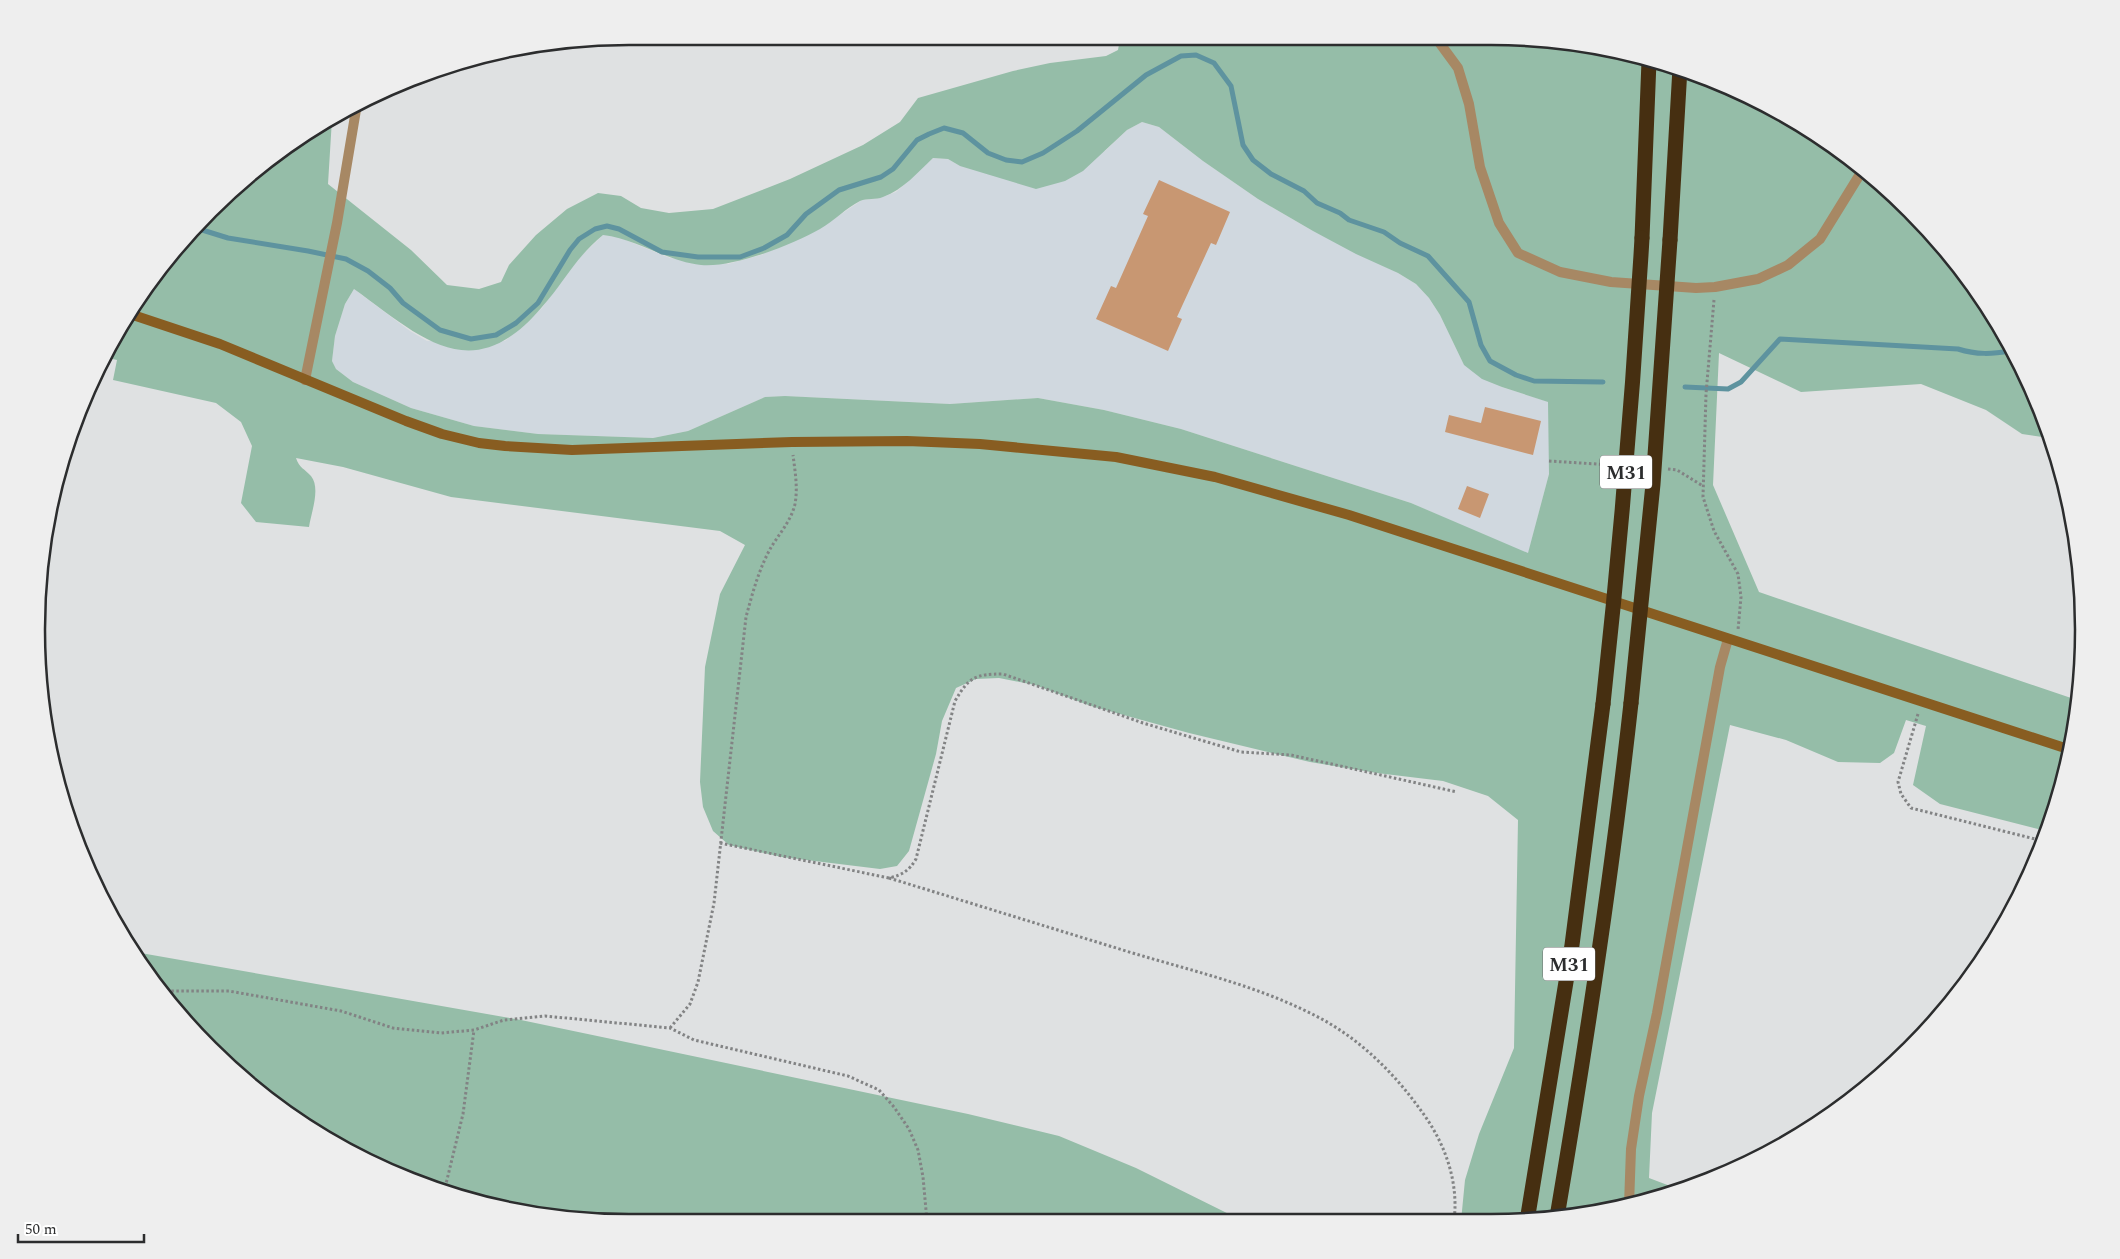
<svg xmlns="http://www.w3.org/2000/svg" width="2120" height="1259" font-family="Spectral,serif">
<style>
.built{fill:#d0d8df}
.green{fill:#95bda8;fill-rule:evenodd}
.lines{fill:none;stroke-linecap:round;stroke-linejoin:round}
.stream{stroke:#5e939f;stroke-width:5}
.building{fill:#c89772}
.path{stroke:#828384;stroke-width:3;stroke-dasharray:2.5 2.5;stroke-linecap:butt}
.street{stroke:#a78864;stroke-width:10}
.secondary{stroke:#885d21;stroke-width:10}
.highway{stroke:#462f11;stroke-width:15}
.highway-bridge{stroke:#462f11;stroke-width:15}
.labels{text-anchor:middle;stroke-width:5;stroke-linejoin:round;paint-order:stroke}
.shield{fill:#fff;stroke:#6b6c6d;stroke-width:1}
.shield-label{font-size:19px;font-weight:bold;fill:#2c2d2e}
.rim{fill:none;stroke:#2c2d2e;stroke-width:2.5}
</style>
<rect width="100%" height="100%" fill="#dfe1e2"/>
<path class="built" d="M1142,122l17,5 44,34 55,38 55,32 85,42 18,11 13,14 11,17 24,50 38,22 47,15v72l-21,80 -117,-51 -230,-74 -77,-19 -66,-12 -88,6 -165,-8 -20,1 -77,34 -35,7 -115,-4 -64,-8 -63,-18 -58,-26 -17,-13 -4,-8 3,-25 10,-32 9,-15 56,42 17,10h78l37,-33 32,-45 29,-28 15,2 52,21 58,6 33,-9 58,-26 43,-29 18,-2 16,-6 37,-34 15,1 12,7 145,-15 22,-21z"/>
<path class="green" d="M1530,38l151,30 139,68 90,74 74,90 55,103 10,35 -27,-4 -36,-24 -65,-26 -120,8 -82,-39 -6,132 46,107 318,108 -5,46 -26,85 -106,-27 -27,-19 13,-59 -20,-6 -12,33 -14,10 -42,-1 -52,-22 -56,-15 -78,388 -3,65 29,11 -34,13 -114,19h-69l4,-41 14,-46 35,-86 4,-228 -30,-24 -45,-15 -66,-8 -67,-11 -121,-29 -98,-27 -56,-21 -36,-7 -23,1 -20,9 -14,33 -6,33 -27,97 -12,15 -17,3 -98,-12 -53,-12 -16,-14 -10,-24 -3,-25 5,-115 15,-73 25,-49 -25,-14 -269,-34 -108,-30 -47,-9c3,10 9,11 15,18 10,12 0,37 -2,51l-53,-5 -15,-19 11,-57 -11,-24 -25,-19 -103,-23 4,-20 -13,-3 55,-88 110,-110 63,-40 -4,65 83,66 36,35 32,4 22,-7 8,-17 27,-30 31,-26 31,-16 23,3 20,12 28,5 44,-4 77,-30 73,-34 37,-23 18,-24 95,-27 37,-8 56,-7 12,-6 2,-11zM1142,122l17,5 44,34 55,38 55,32 43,23 42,19 18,11 13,14 11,17 24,50 18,14 20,8 46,15 1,72 -21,79 -117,-50 -230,-74 -77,-19 -66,-12 -88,6 -165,-8 -20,1 -77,34 -35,7 -115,-4 -64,-8 -63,-18 -58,-26 -17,-13 -4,-8 3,-25 10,-32 9,-15c67,48 118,101 188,18 23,-26 33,-49 61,-72 34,4 63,26 98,30 32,3 91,-20 119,-36 14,-8 26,-21 40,-28 7,-3 16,-1 23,-4 21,-8 34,-24 50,-39l15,1 12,7 76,23 29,-8 18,-10 44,-41z
M135,952l386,68 447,94 91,22 77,32 107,53h-653l-151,-30 -139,-68 -90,-74 -51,-59z"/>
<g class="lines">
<path class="stream" d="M199,229l29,9 80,13 38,8 22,12 22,17 13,15 37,27 31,9 25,-4 20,-12 22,-20 32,-53 9,-11 16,-10 12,-3 12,3 43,23 36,5h42l24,-9 23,-13 19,-21 33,-24 42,-13 12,-8 24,-29 12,-6 15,-6 19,5 25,20 18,7 16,2 21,-9 34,-22 69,-56 35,-19 15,-1 18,8 17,23 12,59 10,15 18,14 33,17 13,12 23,10 9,7 35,12 16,11 28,13 41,46 12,43 9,16 26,14 18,6 69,1
M1685,387l43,2 13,-7 39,-43 178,10c19,6 34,5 53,2"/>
</g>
<path class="building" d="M1159,180l71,32 -14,33 -5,-2 -34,74 5,2 -14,32 -72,-32 15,-33 5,2 32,-72 -5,-2z
M1485,407l56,14 -8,34 -88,-23 4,-17 32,8z
M1467,486l22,8 -9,24 -22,-9z"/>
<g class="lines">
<path class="path" d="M1506,38l21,3 10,-2
M1714,300l-8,94 -3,103 11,34 24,43 3,23 -3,33
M1549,461l63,4
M1668,469l9,1 26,16
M1918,714l-20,68 3,12 10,14 132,33
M720,843l169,35c13,-3 20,-7 27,-19l39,-158c14,-24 20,-27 48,-27l140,49 98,29 50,3 166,37
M889,878c75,23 149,46 224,69 66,21 135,35 197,66 46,22 83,58 112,99 23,31 37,70 32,109
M157,987l12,4h60l112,20 52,17 48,5 33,-3 30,-10 41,-4 125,12 24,12 154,36 31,14 15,17 15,22 9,21 5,27 4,44
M670,1028l20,-24 8,-22 16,-79 32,-286c6,-22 12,-45 23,-66 8,-15 22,-29 26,-47 3,-16 0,-33 -2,-49
M444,1192l19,-78 11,-84"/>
<path class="street" d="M1436,38l22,30 11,36 11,63 19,56 19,30 42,19 51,10 85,6 19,-1 43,-8 30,-14 32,-26 42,-68
M305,380l32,-157 20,-119
M1629,1205l2,-56 8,-53 18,-83 63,-346 8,-28"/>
<path class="secondary" d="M130,314l90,30 186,77 36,13 37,9 26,3 67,4 220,-8 115,-1 73,3 136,13 99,20 134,38 722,235"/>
<path class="highway" d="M1642,238l7,-177
M1670,240l10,-172
M1557,1217c29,-171 55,-342 74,-514
M1527,1221l45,-276 31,-241"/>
<path class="highway-bridge" d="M1631,703l22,-219 17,-244
M1603,704c17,-155 30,-310 39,-466"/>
</g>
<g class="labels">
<g class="shield">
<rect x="1600" y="455.5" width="52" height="33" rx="4"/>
<rect x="1543" y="947.5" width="52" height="33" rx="4"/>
</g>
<g class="shield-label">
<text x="1626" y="479">M31</text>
<text x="1569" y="971">M31</text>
</g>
</g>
<path d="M0 0H2120V1259H0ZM629 45H1491A584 584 0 0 1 2075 629V630A584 584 0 0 1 1491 1214H629A584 584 0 0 1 45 630V629A584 584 0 0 1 629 45Z" fill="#eee" fill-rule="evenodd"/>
<path class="rim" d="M629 45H1491A584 584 0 0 1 2075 629V630A584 584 0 0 1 1491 1214H629A584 584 0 0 1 45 630V629A584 584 0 0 1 629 45Z"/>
<path d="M18 1234v8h126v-8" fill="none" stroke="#2c2d2e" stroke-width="2.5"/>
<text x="25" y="1234" font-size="15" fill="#2c2d2e" stroke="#ffffff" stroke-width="4" paint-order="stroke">50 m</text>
</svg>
